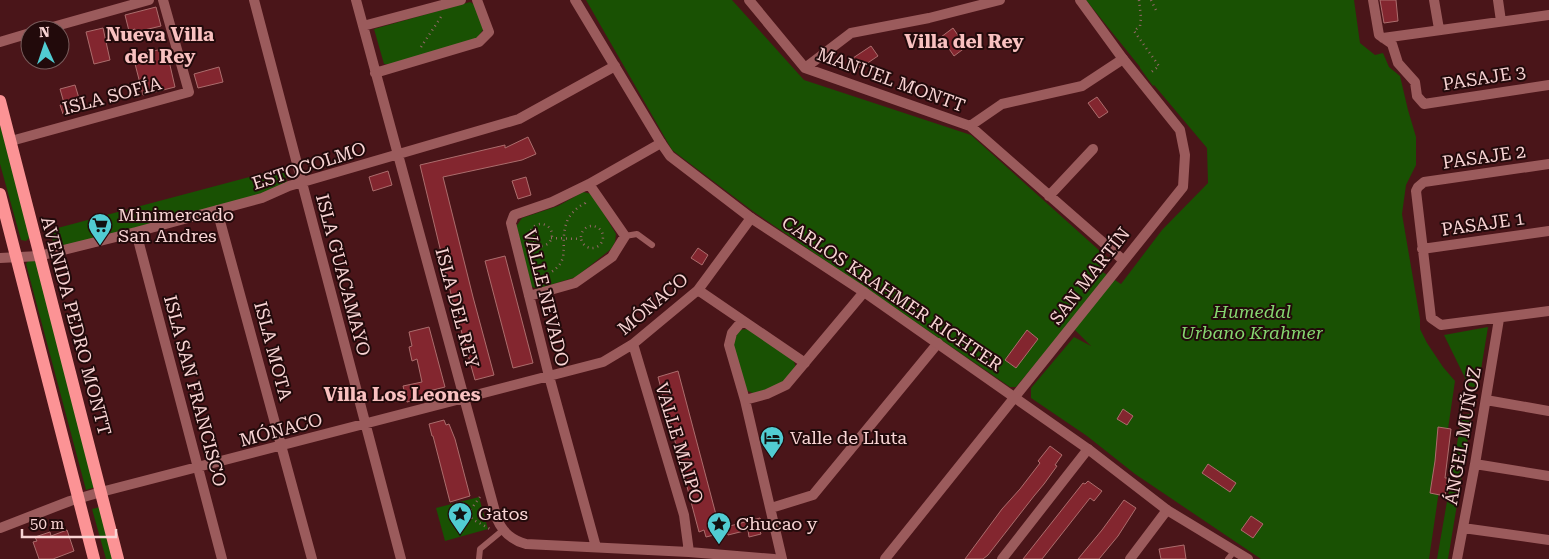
<svg xmlns="http://www.w3.org/2000/svg" width="1549" height="559" font-family="'Roboto Serif',serif">
<style>
.green{fill:#195103}
.building{fill:#83262f;stroke:#ac6d6d}
.lines{fill:none;stroke-linecap:round;stroke-linejoin:round}
.path{stroke:#956769;stroke-width:2.5;stroke-dasharray:1 4;stroke-linecap:butt}
.service{stroke:#9b5b5c;stroke-width:6}
.minor{stroke:#9b5b5c;stroke-width:10}
.tertiary{stroke:#9b5b5c;stroke-width:10}
.primary{stroke:#fc9395;stroke-width:12}
.labels{text-anchor:middle;stroke-width:4;stroke-linejoin:round;paint-order:stroke}
.street-label{font-size:18px;fill:#f8d4d4;stroke:#220a0b}
.poi-label{font-size:18px;fill:#f8d4d4;stroke:#220a0b;text-anchor:start}
.park-label{font-size:18px;font-style:italic;fill:#86d670;stroke:#220a0b}
.neighbourhood-label{font-size:19px;font-weight:bold;fill:#f9c1c0;stroke:#220a0b}
</style>
<rect width="100%" height="100%" fill="#4a1519"/>
<path class="green" d="M586,0h146l72,80 167,55 139,125 -9,11 20,13 41,-54 46,-47 -1,-35 -53,-63 -1,1 -13,-18v-1l-54,-67h268l6,43 15,12 8,-2 6,14 11,9 8,34 8,27v28l-10,20 -4,29 18,105v10l7,14 16,24 12,14 -26,178h-168l-126,-85 -48,-38 -56,-38v-10l43,-51 17,9 -22,-22 -53,63h-6l-256,-175 -82,-62z
M470,2l7,4 7,22 -8,12 -86,24h-6l-10,-35z
M0,124l30,113 -4,4 -5,-1 -21,-76z
M283,168l6,21 -229,59 -6,-2 -4,-16z
M583,192l9,2 24,40 -1,8 -4,7 -35,28 -39,12 -7,-3 -15,-58 7,-10 36,-12z
M32,260l4,2 60,225 -10,3 -60,-226 2,-3z
M1488,327l-10,61 -9,-2 -25,-51z
M748,329l46,32 2,7 -13,16 -28,10 -10,-4 -12,-47 6,-13z
M1472,414l-24,145h-11l25,-144z
M479,497l9,32 -43,12 -9,-33z
M100,507l13,52h-7l-14,-50z"/>
<path class="building" d="M1380,0h16l2,21 -14,2z
M156,7l5,19 -25,6 -1,-3 -6,2 -4,-16z
M103,28l7,32 -16,4 -8,-32z
M953,28l13,19 -12,9 -13,-19z
M871,46l7,10 -18,12 -7,-10z
M166,48l9,39 -32,8 -10,-39z
M219,67l4,15 -25,6 -4,-14z
M75,85l7,23 -19,6 -3,-9 4,-2 -4,-14z
M1097,97l11,15 -9,6 -11,-15z
M528,137l8,17 -14,6 -79,17 30,120 21,78 -19,5 -24,-86 -31,-129 85,-20v3z
M388,171l4,14 -19,6 -4,-14z
M526,177l5,18 -13,4 -6,-18z
M698,248l10,7 -6,10 -11,-7z
M505,256l28,107 -20,5 -28,-107z
M429,327l16,60 -20,5 1,5 -19,5 -4,-16 19,-4 -5,-23 -5,2 -3,-14 3,-1 -3,-14z
M1027,330l11,9 -22,29 -11,-8z
M678,371l41,155 -3,1 2,7 -12,3 -2,-7 -5,2 -41,-155z
M1123,409l10,7 -6,9 -10,-6z
M444,420l2,5 3,-1 6,15 15,57 -20,6 -17,-66h-1l-3,-12z
M1438,427l13,2 -6,49h3l-3,18 -15,-3 5,-32z
M1050,446l12,9 -7,10 2,1 -13,18 -10,12 -46,59 -5,4h-18l37,-50 18,-20 20,-26 -2,-2z
M1208,464l28,19 -6,9 -28,-19z
M1088,481l14,10 -8,10 -4,-3 -48,61h-19l60,-76 2,1z
M1124,500l12,8 -18,28 -19,23h-21l24,-29z
M1251,516l12,8 -10,14 -12,-8z
M760,518l3,9 -4,1 2,6 -12,3 -1,-7 -20,5 -2,-8z
M67,530l7,21 -21,8h-14l-6,-17 4,-1 -2,-4 15,-5 1,4z
M1184,545l2,14h-25l-2,-10z"/>
<g class="lines">
<path class="path" d="M1139,0l2,18 -1,8 -6,5 25,35 -10,8
M1151,0l5,10
M421,47l20,-30
M530 235a11 11 0 1 1 22 0a11 11 0 1 1-22 0Z
M581 237a11 11 0 1 1 22 0a11 11 0 1 1-22 0Z
M551,238l30,1
M536,282l2,-4c40,-14 18,-32 30,-59 4,-7 10,-12 17,-16l1,-3
M480,497l-11,15 3,7 18,10"/>
<path class="service" d="M625,236l12,-2 15,11
M479,559l1,-10 23,-19
M1228,559l7,-9"/>
<path class="minor" d="M254,0l147,559
M356,0l141,519c6,14 15,21 29,25l163,8 85,7
M749,0l56,68 165,58 153,134
M1373,0l6,35 13,9 6,19 17,19 2,14 7,8 125,-19
M1434,0l5,29
M1498,0l3,21
M363,26l98,-26
M42,30l107,-30
M1383,38l166,-23
M0,42l30,-9
M805,68l46,-35 78,-15 71,-18
M375,73l104,-31 10,-10 -12,-32
M970,126l32,-22 80,-18 41,-27
M11,141l178,-49 -26,-92
M1549,164l-125,18 -6,5 -2,4 15,127 10,7 108,-14
M1049,196l44,-47
M217,210l95,349
M136,232l86,327
M1422,249l127,-18
M0,258l39,-2 97,-24 126,-34 27,-12 230,-67 96,-53
M698,290l107,73
M529,296l46,-13 37,-26 13,-21 -36,-52
M742,321l-10,12 -3,12 16,55 37,159
M633,344l51,171 5,37
M745,400l22,-6 19,-9 78,-93
M1486,400l63,11
M1475,464l74,12
M771,508l42,-13 125,-152
M0,528l70,-27 31,-9 502,-130 30,-18 65,-54 53,-72
M1463,528l86,12
M596,547l-47,-171 -38,-153 3,-8 38,-13 37,-18 72,-41
M1002,559l86,-110
M1130,559l37,-49
M1457,559l18,-95 24,-145"/>
<path class="tertiary" d="M575,0l86,143 9,13 81,62 113,74 224,157 79,61 81,49
M885,559l298,-372 2,-32 -5,-25 -57,-71 -43,-59"/>
<path class="primary" d="M0,101l118,458
M0,194l94,365"/>
</g>
<defs>
<g id="supermarket-pin" transform="scale(1.25)"><path d="M0 17L-7.5 6A9.5 9.5 0 1 1 7.5 6Z" fill="#51ccd2" stroke="#220a0b"/><path d="M-6-5.5h2.5l.6 2H6L4.5 2H-2.5L-4.4-4H-6ZM-1.5 3.2a1.3 1.3 0 1 0 .1 0ZM3 3.2a1.3 1.3 0 1 0 .1 0Z" fill="#111"/></g>
<g id="hotel-pin" transform="scale(1.25)"><path d="M0 17L-7.5 6A9.5 9.5 0 1 1 7.5 6Z" fill="#51ccd2" stroke="#220a0b"/><path d="M-6-4.5h1.5V1H6V5H4.5V3h-9V5H-6ZM-4 0a1.8 1.8 0 1 1 3.6 0ZM.5 0V-2.5h3Q6-2.5 6 0Z" fill="#111"/></g>
<g id="sight-pin" transform="scale(1.25)"><path d="M0 17L-7.5 6A9.5 9.5 0 1 1 7.5 6Z" fill="#51ccd2" stroke="#220a0b"/><path d="M0-6L1.8-2.2L6-1.7L2.9 1.2L3.7 5.4L0 3.3L-3.7 5.4L-2.9 1.2L-6-1.7L-1.8-2.2Z" fill="#111"/></g>
</defs>
<g fill-rule="evenodd">
<use href="#supermarket-pin" x="100" y="225"/>
<use href="#hotel-pin" x="772" y="438"/>
<use href="#sight-pin" x="460" y="514"/>
<use href="#sight-pin" x="719" y="524"/>
</g>
<g class="labels">
<g class="street-label">
<text transform="translate(1484 78) rotate(-9)" y="6">PASAJE 3</text>
<text transform="translate(891 80) rotate(20)" y="6">MANUEL MONTT</text>
<text transform="translate(112 96) rotate(-15)" y="6">ISLA SOFÍA</text>
<text transform="translate(1484 157) rotate(-8)" y="6">PASAJE 2</text>
<text transform="translate(309 166) rotate(-18)" y="6">ESTOCOLMO</text>
<text transform="translate(1483 224) rotate(-8)" y="6">PASAJE 1</text>
<text transform="translate(343 275) rotate(75)" y="6">ISLA GUACAMAYO</text>
<text transform="translate(1090 276) rotate(-52)" y="6">SAN MARTÍN</text>
<text transform="translate(892 294) rotate(34)" y="6">CARLOS KRAHMER RICHTER</text>
<text transform="translate(546 298) rotate(76)" y="6">VALLE NEVADO</text>
<text transform="translate(653 304) rotate(-40)" y="6">MÓNACO</text>
<text transform="translate(457 308) rotate(75)" y="6">ISLA DEL REY</text>
<text transform="translate(76 326) rotate(75)" y="6">AVENIDA PEDRO MONTT</text>
<text transform="translate(273 351) rotate(75)" y="6">ISLA MOTA</text>
<text transform="translate(195 391) rotate(75)" y="6">ISLA SAN FRANCISCO</text>
<text transform="translate(281 430) rotate(-15)" y="6">MÓNACO</text>
<text transform="translate(1463 436) rotate(-80)" y="6">ÁNGEL MUÑOZ</text>
<text transform="translate(679 443) rotate(73)" y="6">VALLE MAIPO</text>
</g>
<g class="poi-label">
<text x="118" y="221">Minimercado<tspan x="118" dy="21">San Andres</tspan></text>
<text x="790" y="444">Valle de Lluta</text>
<text x="478" y="520">Gatos</text>
<text x="736" y="530">Chucao y</text>
</g>
<g class="park-label">
<text x="1252" y="318">Humedal<tspan x="1252" dy="21">Urbano Krahmer</tspan></text>
</g>
<g class="neighbourhood-label">
<text x="160" y="41">Nueva Villa<tspan x="160" dy="22">del Rey</tspan></text>
<text x="964" y="48">Villa del Rey</text>
<text x="402" y="401">Villa Los Leones</text>
</g>
</g>
<g transform="translate(45 45) rotate(357)"><circle r="24" fill="#220a0b" stroke="#785b5b"/>
<path d="M0-4L9 19L0 12L-9 19Z" fill="#51ccd2"/>
<text y="-8" font-size="14" font-weight="bold" text-anchor="middle" fill="#f8d4d4">N</text>
</g>
<path d="M22 529v8h94v-8" fill="none" stroke="#f8d4d4" stroke-width="2.5"/>
<text x="30" y="529" font-size="15" fill="#f8d4d4" stroke="#220a0b" stroke-width="4" paint-order="stroke">50 m</text>
</svg>
